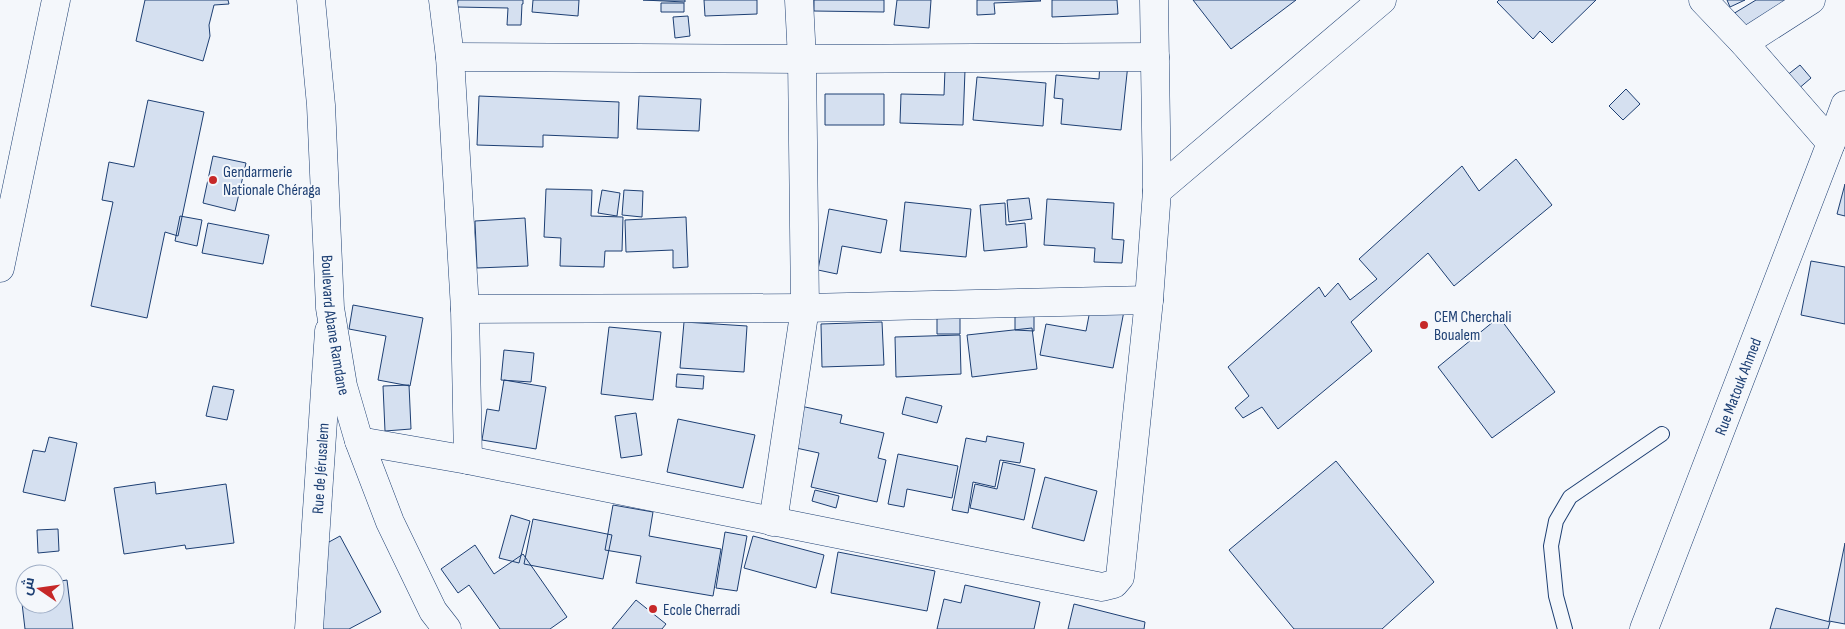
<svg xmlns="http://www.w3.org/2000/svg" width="1845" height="629" font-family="'Sofia Sans Condensed',Cairo,sans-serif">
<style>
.building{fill:#d5e0f0;stroke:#1d3f73}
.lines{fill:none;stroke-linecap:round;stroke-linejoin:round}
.lane-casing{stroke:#1d3f73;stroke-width:16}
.street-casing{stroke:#1d3f73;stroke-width:29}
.secondary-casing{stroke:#1d3f73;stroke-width:29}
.primary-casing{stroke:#1d3f73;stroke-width:29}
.highway-casing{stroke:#1d3f73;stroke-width:29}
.lane{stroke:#f4f7fb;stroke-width:14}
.street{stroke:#f4f7fb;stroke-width:28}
.secondary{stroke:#f4f7fb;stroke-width:28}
.primary{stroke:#f4f7fb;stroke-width:28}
.highway{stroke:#f4f7fb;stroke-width:28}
.poi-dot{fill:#c62828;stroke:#f4f7fb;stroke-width:2}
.labels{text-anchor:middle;stroke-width:4;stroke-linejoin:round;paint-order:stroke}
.poi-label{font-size:16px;fill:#1d3f73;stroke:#f4f7fb;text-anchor:start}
.street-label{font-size:16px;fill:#1d3f73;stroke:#f4f7fb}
</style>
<rect width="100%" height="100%" fill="#f4f7fb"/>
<path class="building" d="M145,0h83l1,4 -15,1 -5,20 1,11 -7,25 -67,-20z
M458,0h65v4h-1l-1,21h-14l1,-17 -51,-1z
M533,0h46l-1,16 -46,-4z
M643,0h42v2z
M704,0h53v14l-52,2z
M814,0h70v12l-70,-1z
M897,0h34l-2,28 -35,-3z
M977,0h63l1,1 -47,2 1,11 -18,1z
M1052,0h65l1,14 -66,3z
M1193,0h103l-65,49z
M1499,0h97l-44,43 -12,-12 -7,8 -36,-37z
M1727,0h18l-15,7z
M1756,0h41l-58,36 -11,-19z
M661,3h23v9h-23z
M688,16l2,20 -15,2 -2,-21z
M1100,62l28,2 -7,66 -60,-6 2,-25 -9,-1 2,-23 43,4z
M1800,65l11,13 -14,12 -11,-14z
M945,69l20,1 -2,55 -63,-2 1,-29 43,1z
M977,77l69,6 -3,43 -70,-6z
M1626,89l14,15 -17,16 -14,-14z
M825,94h59v31h-59z
M479,96l140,6 -1,36 -75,-3v12l-66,-2z
M639,96l62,3 -2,32 -62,-2z
M148,100l56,12 -26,124 -13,-4 -18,86 -56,-12 22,-104 -11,-2 7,-38 25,5z
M213,156l33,7 -11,48 -32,-8z
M1516,159l36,46 -98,81 -26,-33 -77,69 21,29 -94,78 -16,-22 -19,11 -8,-10 14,-12 -21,-29 91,-80 6,10 13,-14 12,17 27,-21 -18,-20 103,-93 17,25z
M1845,184v32l-8,-2z
M546,189l46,1 -1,26 32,1 -1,34h-17l-1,16 -44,-1 1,-28 -17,-1z
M602,190l18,3 -3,23 -19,-3z
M624,190l19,1 -1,26 -20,-2z
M1029,198l3,21 -23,3 -2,-22z
M1047,199l67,4 -2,36 12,1 -2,23 -28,-1 1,-14 -51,-3z
M905,202l66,7 -5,48 -66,-6z
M1005,203l1,22 19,-2 2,24 -43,4 -4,-46z
M829,209l58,11 -6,33 -39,-7 -5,28 -19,-4z
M180,216l22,4 -5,26 -22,-5z
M686,217l2,50 -15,1v-18l-47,2 -1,-32z
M525,218l3,48 -51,2 -2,-47z
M208,223l61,12 -6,29 -61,-11z
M1811,261l34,6v57l-44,-9z
M353,305l70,13 -13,68 -32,-6 8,-44 -37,-7z
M1091,305l33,6 -11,57 -73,-13 6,-31 40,7z
M937,306h23v28h-23z
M1015,309h19v22l-19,-1z
M1499,317l56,75 -63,46 -54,-71z
M684,322l63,4 -3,46 -64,-4z
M882,322l2,43 -62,2 -1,-43z
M609,327l52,5 -8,68 -52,-6z
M1032,328l5,41 -65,8 -5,-42z
M960,335l1,39 -65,3 -1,-40z
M504,350l30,3 -3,29 -30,-2z
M677,374l27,2 -1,13 -27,-2z
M504,380l42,7 -10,62 -54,-9 5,-31 12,2z
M409,385l2,44 -26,2 -2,-45z
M213,386l21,4 -7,30 -21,-4z
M906,397l36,9 -5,17 -35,-9z
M796,405l46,10 -2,8 44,10 -6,25 8,2 -9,42 -66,-15 8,-34 -32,-7z
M636,413l6,42 -21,3 -6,-42z
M678,419l77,16 -12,53 -76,-16z
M987,436l37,7 -4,20 -20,-3 -5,27 -22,-5 -5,31 -16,-3 14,-72 20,4z
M49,437l28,6 -12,58 -42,-9 10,-42 12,2z
M898,454l60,12 -6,32 -45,-9 -3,18 -16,-3z
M1336,461l98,121 -52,47h-88l-65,-79z
M1003,462l32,7 -11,51 -54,-12 5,-24 22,5z
M1045,477l52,14 -13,50 -52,-13z
M155,482l1,12 70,-10 8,59 -48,6 -1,-4 -61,9 -10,-66z
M815,490l24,6 -3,12 -24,-7z
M613,505l40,7 -4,24 72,13 -8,47 -77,-13 5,-27 -36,-6z
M511,515l19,6 -11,42 -20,-5z
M533,519l79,16 -9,44 -79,-15z
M58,529l1,22 -21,2 -1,-23z
M725,532l22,4 -10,55 -21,-3z
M340,536l41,76 -32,17h-29l-13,-75z
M753,536l71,19 -8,33 -72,-20z
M1845,543v81l-16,-3z
M475,545l19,29 29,-20 44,63 -17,12h-50l-31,-44 -11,8 -17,-24z
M838,552l97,19 -8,40 -96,-18z
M67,580l6,49h-48l-5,-43 5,-1v19h30v-22z
M965,585l75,17 -6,27h-97l7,-30 17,4z
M636,600l30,24 -4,5h-50z
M1074,604l71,18 -1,7h-76z
M1776,608l54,14 -2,7h-58z"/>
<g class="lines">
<g class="lane-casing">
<path id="lane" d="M1565,629l-9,-33 -5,-50 5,-25 14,-24 92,-63"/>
</g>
<g class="street-casing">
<g id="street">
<path d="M443,0l7,57 15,252 3,151"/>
<path d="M1744,43l67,-43"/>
<path d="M450,57l352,2 353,-2"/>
<path d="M1831,143l14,-38"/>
<path d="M1157,191l225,-191"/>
<path d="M465,309l340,-1 344,-8"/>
<path d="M359,441l109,19 634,127 12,-3 6,-7 29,-277 8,-109 -3,-191"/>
<path d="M773,522l32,-214 -3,-249 -3,-59"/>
<path id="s1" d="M309,629l20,-298"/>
</g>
</g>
<g class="secondary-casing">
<g id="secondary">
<path id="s2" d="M1644,629l187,-486 -87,-100 -41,-43"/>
</g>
</g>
<g class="primary-casing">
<g id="primary">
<path id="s3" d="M311,0l10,105 9,203 13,78 16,55 31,81 43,89 14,18"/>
</g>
</g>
<g class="highway-casing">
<path id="highway" d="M0,268l56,-268"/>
</g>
<use href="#lane" class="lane"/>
<use href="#street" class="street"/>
<use href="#secondary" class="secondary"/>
<use href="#primary" class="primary"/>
<use href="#highway" class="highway"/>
</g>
<g class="poi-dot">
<circle cx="213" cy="180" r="5"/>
<circle cx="1424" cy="325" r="5"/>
<circle cx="653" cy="609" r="5"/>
</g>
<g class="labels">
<g class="poi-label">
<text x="223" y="177">Gendarmerie<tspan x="223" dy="18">Nationale Chéraga</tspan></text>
<text x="1434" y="322">CEM Cherchali<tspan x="1434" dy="18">Boualem</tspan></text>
<text x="663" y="615">Ecole Cherradi</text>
</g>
<g class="street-label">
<text dy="6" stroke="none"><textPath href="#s3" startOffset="326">Boulevard Abane Ramdane</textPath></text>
<text dy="6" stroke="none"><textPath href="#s2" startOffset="260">Rue Matouk Ahmed</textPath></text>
<text dy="6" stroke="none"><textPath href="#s1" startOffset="161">Rue de Jérusalem</textPath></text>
</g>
</g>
<g transform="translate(40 589) rotate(283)"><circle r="24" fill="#f4f7fb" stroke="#9eadc5"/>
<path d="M0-4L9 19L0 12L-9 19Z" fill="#c62828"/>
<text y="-8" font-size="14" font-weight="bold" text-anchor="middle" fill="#1d3f73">ش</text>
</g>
</svg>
